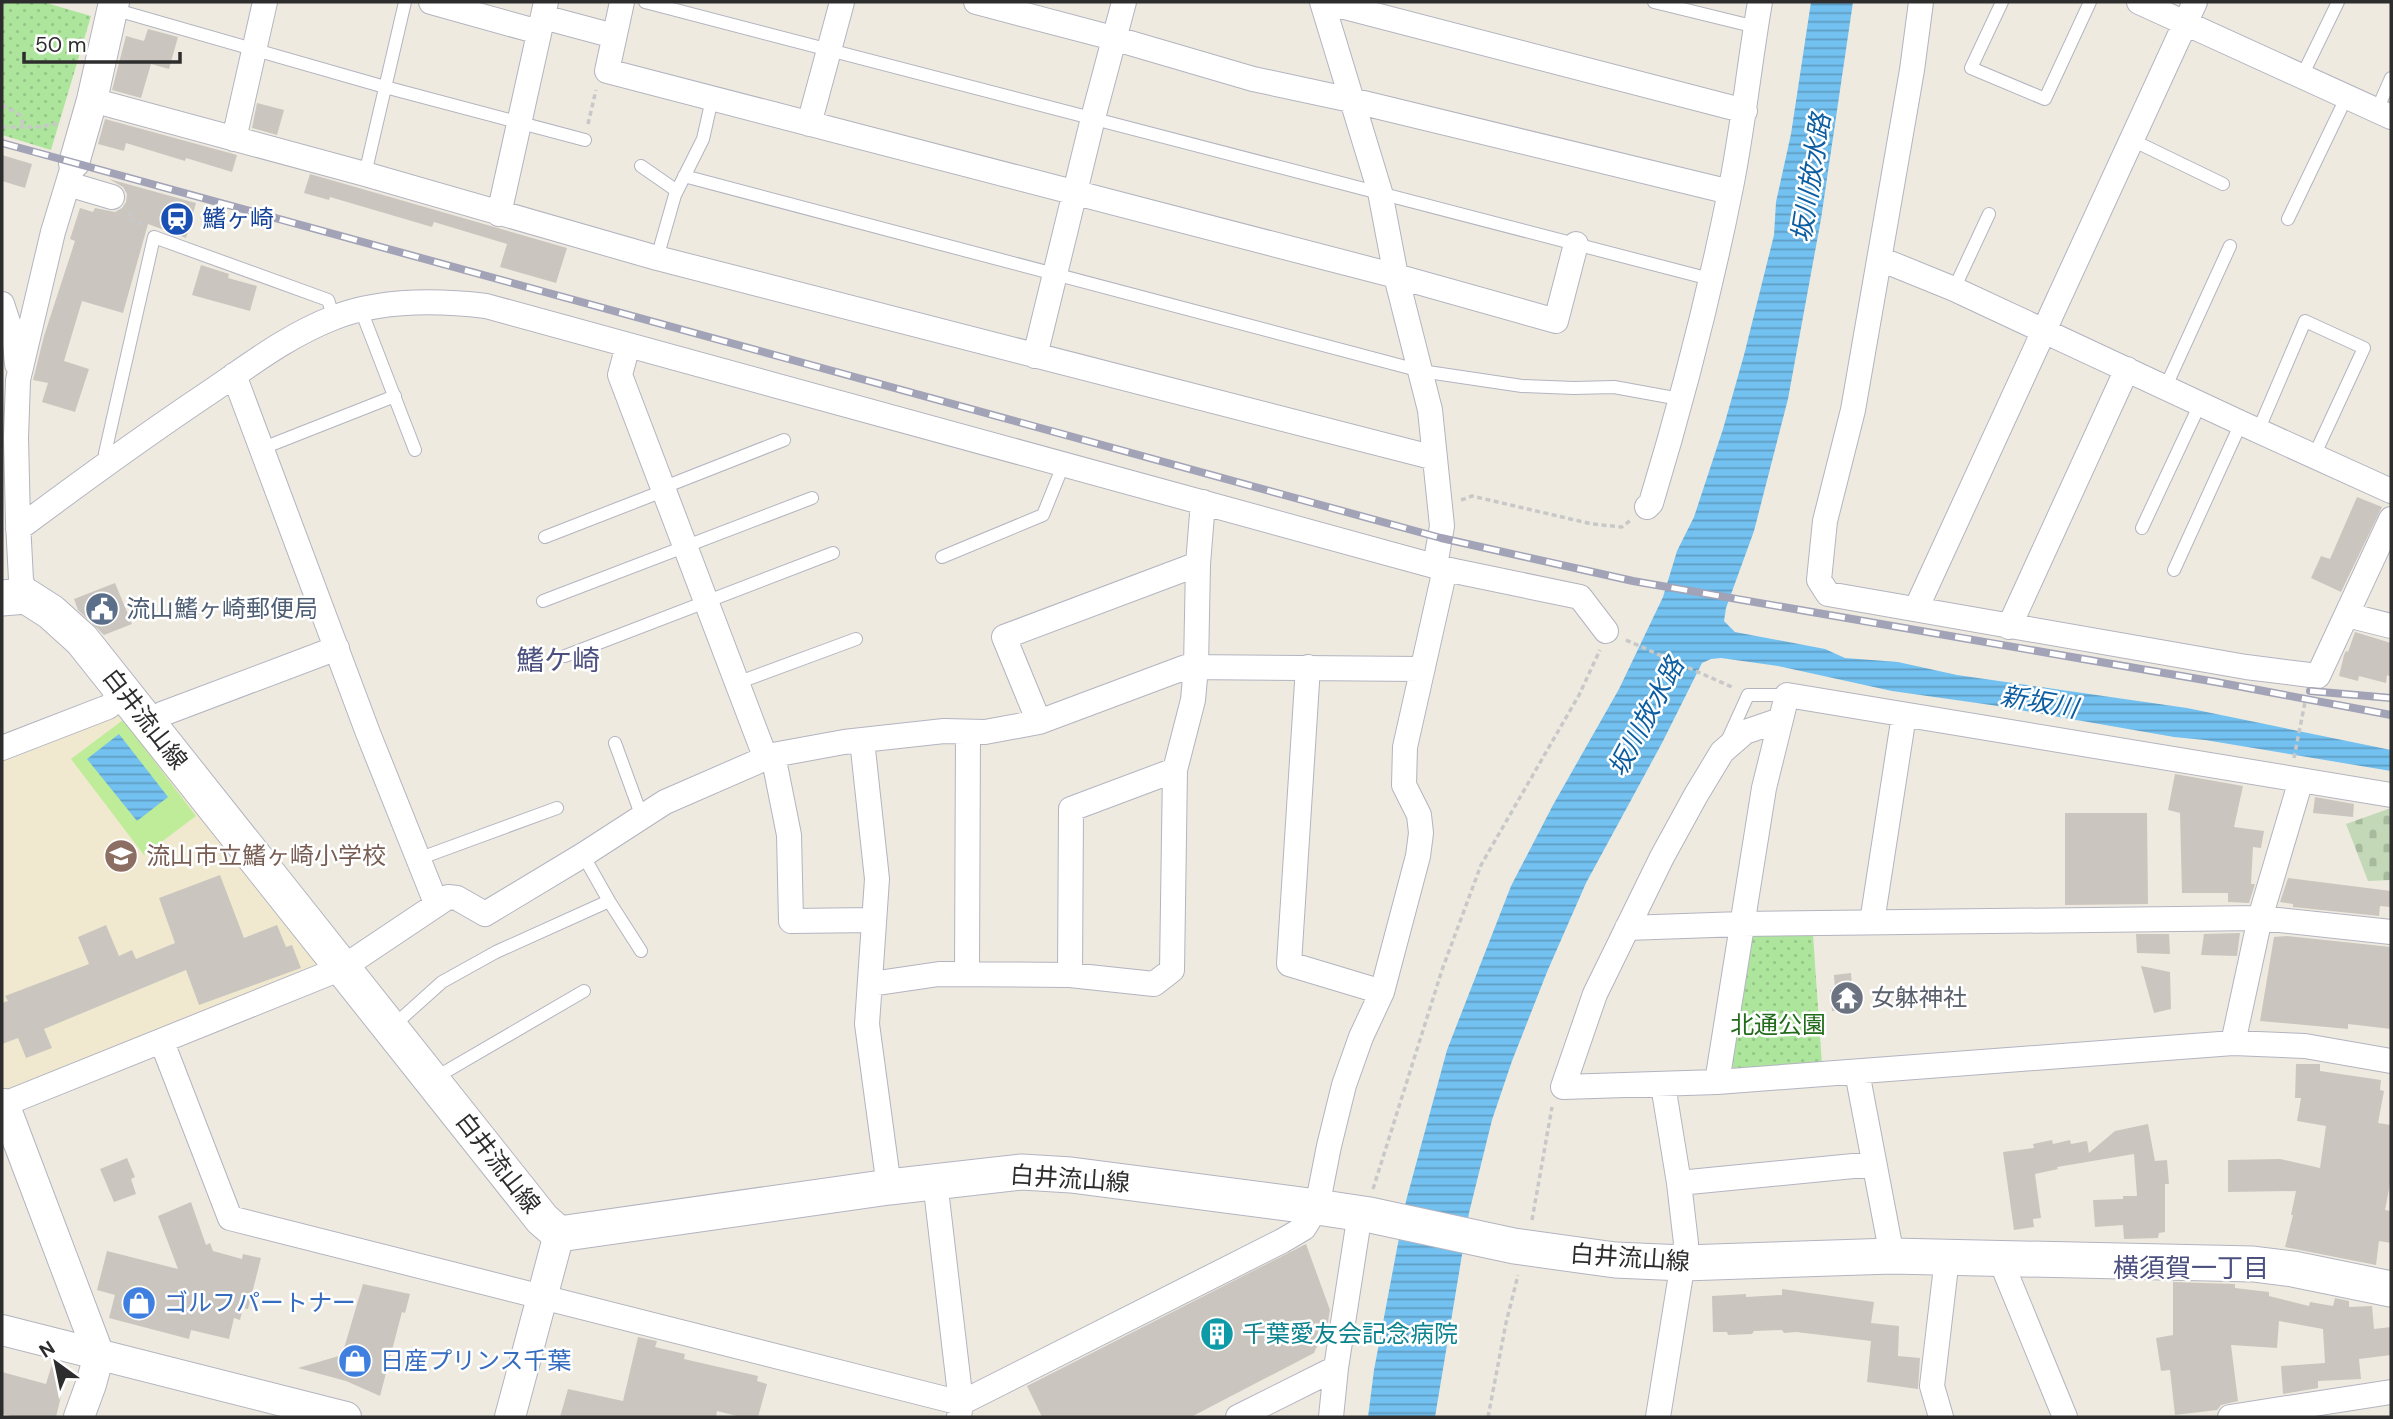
<svg xmlns="http://www.w3.org/2000/svg" width="2393" height="1419" font-family="'DM Sans','Noto Sans JP',sans-serif">
<style>
.education{fill:#f0e9d0}
.grass{fill:url(#grass-dots)}
.cemetery{fill:url(#cemetery-stones)}
.pitch{fill:#bfec98}
.water{fill:url(#water-rules)}
.building{fill:#cac6bf}
.lines{fill:none;stroke-linecap:round;stroke-linejoin:round}
.service-casing{stroke:#b3b4c0;stroke-width:14}
.minor-casing{stroke:#b3b4c0;stroke-width:26}
.tertiary-casing{stroke:#b3b4c0;stroke-width:32}
.secondary-casing{stroke:#b3b4c0;stroke-width:37}
.path{stroke:#c8c8c8;stroke-width:3.5;stroke-dasharray:5 3.5;stroke-linecap:butt}
.service{stroke:#fff;stroke-width:12}
.minor{stroke:#fff;stroke-width:24}
.tertiary{stroke:#fff;stroke-width:30}
.secondary{stroke:#fff;stroke-width:35}
.rail-casing{stroke:#a2a3b7;stroke-width:8}
.rail{stroke:#fff;stroke-width:5;stroke-dasharray:16;stroke-linecap:butt}
.labels{text-anchor:middle;stroke-width:5;stroke-linejoin:round;paint-order:stroke}
.transit-label{font-size:24px;fill:#164399;stroke:#fff;text-anchor:start}
.service-label{font-size:24px;fill:#4e5e75;stroke:#fff;text-anchor:start}
.street-label{font-size:24px;fill:#2d2d2d;stroke:#fff}
.education-label{font-size:24px;fill:#785e54;stroke:#fff;text-anchor:start}
.worship-label{font-size:24px;fill:#5b616d;stroke:#fff;text-anchor:start}
.park-label{font-size:24px;fill:#236c1b;stroke:#fff}
.shop-label{font-size:24px;fill:#366cbe;stroke:#fff;text-anchor:start}
.culture-label{font-size:24px;fill:#0d838f;stroke:#fff;text-anchor:start}
.water-label{font-size:26px;font-style:italic;fill:#0d5ea1;stroke:#fff}
.neighbourhood-label{font-size:26px;fill:#4c507f;stroke:#fff}
.quarter-label{font-size:28px;fill:#4c507f;stroke:#fff}
</style>
<defs>
<pattern id="grass-dots" width="8" height="8" patternUnits="userSpaceOnUse" patternTransform="scale(1.75)"><rect width="8" height="8" fill="#ade59c"/><path d="M2 2h.1M6 6h.1" fill="none" stroke="#95c587" stroke-width="1.8" stroke-linecap="round"/></pattern>
<pattern id="cemetery-stones" width="16" height="16" patternUnits="userSpaceOnUse" patternTransform="scale(1.75)"><rect width="16" height="16" fill="#c3d8b7"/><path d="M2 7V4a2 2 0 0 1 4 0v3zM10 15v-3a2 2 0 0 1 4 0v3z" fill="#a8ba9e"/></pattern>
<pattern id="water-rules" width="6" height="5" patternUnits="userSpaceOnUse" patternTransform="scale(1.75)"><rect width="6" height="5" fill="#73c1f0"/><path d="M0 2.5h6" fill="none" stroke="#5f9dc3"/></pattern>
</defs>
<rect width="100%" height="100%" fill="#eeeae0"/>
<path class="education" d="M115,713l14,4 189,238 -6,15 -310,121v-334z"/>
<path class="grass" d="M2,2h41l48,14 -40,134 -49,-15z
M1755,935h58l9,130 -88,4 -5,-9 19,-120z"/>
<path class="cemetery" d="M2391,808v72l-23,1 -22,-57z"/>
<path class="pitch" d="M123,720l73,96 -52,39 -73,-96z"/>
<path class="water" d="M1811,2h42l-32,217 -33,180 -34,132 -28,77 -2,13 11,11 90,17 20,9 53,4 59,13 230,33 204,42v21l-186,-31 -31,-3 -183,-32 -99,-14 -114,-25 -57,-8 -10,1 -9,4 -40,80 -76,140 -39,89 -35,89 -20,59 -23,93 -34,204h-67l6,-47 32,-169 41,-151 64,-164 42,-81 66,-116 44,-92 14,-46 17,-34 29,-88 21,-74 30,-120 2,-33 15,-68z
M119,734l49,63 -31,24 -50,-62z"/>
<path class="building" d="M148,29l30,8 -9,32 -18,-5 -10,34 -29,-8 14,-54 18,5z
M257,103l27,7 -7,25 -25,-7z
M105,119l132,36 -5,17 -46,-14 -1,3 -59,-18 -2,8 -26,-7z
M2,155l30,9 -7,24 -23,-7z
M310,174l257,74 -11,35 -56,-16 7,-23 -73,-22 -2,5 -102,-30 -1,3 -25,-7z
M109,179l87,24 -10,35 -38,-14 -25,89 -41,-12 -18,60 25,8 -14,43 -33,-10 6,-19 -15,-3 11,-44 31,-95 -5,-2 10,-31 13,4 2,-4 20,4 7,-4 4,-6 1,-8 -4,-7z
M201,265l28,9 -1,4 29,8 -7,25 -58,-16z
M2357,497l25,10 -41,85 -30,-14 10,-22 9,3z
M115,583l17,41 -28,11 -26,-25 -4,-11z
M2355,632l36,11v34l-4,-2 -1,8 -27,-7 -1,5 -19,-5 5,-21 2,-4 2,1z
M2175,774l68,12 -9,41 30,4 -3,17 -8,-1 -2,37h4l-6,19 -21,-1v-9h-46l-2,-80 -12,-3z
M2315,797l39,7 -1,13 -40,-4z
M2065,813h82l1,91 -83,1z
M220,875l24,63 33,-13 9,22 6,-2 9,23 -102,37 -13,-35 -142,59 8,19 -26,10 -8,-20 -16,6v-41l6,-2 -3,-5 84,-32 -11,-27 28,-12 13,31 13,-6 4,9 39,-16 -16,-45z
M2288,878l103,13v16l-11,-1 -1,10 -86,-9v-3l-13,-2z
M2240,933l-3,23 -36,-1 3,-21z
M2136,934h33l1,20 -33,-1z
M2287,936l104,11v82l-43,-5v5l-88,-8 14,-84z
M2141,966l29,6 1,37 -17,4z
M1851,973l1,15 4,-1 2,21 -26,3 -2,-21h5l-1,-15z
M2296,1064h24v7l61,9 -1,10 4,1 -6,32 13,2v54l-6,31 6,1v32l-12,-2 -3,24 -91,-18 8,-32h-2l5,-24 -68,1v-32l52,-1 40,9 6,-42 -29,-5 4,-23h-6z
M2148,1124l7,37 12,-1 2,24h-4v48l-6,1 -1,5 -34,1 -1,-14 -28,2 -2,-27 30,-1v-3h14l-3,-42 -77,13 1,2 -23,5 6,44 -8,1 1,8 -20,3 -11,-78 31,-4 -1,-4 19,-4 1,4 17,-4 1,4 16,-3 2,12 26,-22z
M127,1158l8,19 -4,2 5,15 -22,8 -14,-33z
M191,1202l15,43 4,-2 3,8 29,8 1,-5 18,4 -13,51 -5,-1 -3,12 -6,-2 -5,21 -38,-9 -2,9 -80,-21 6,-23 -18,-5 10,-39 71,18 -20,-53z
M1306,1244l24,66 -2,12 -14,31 -123,64h-149l-15,-31z
M2173,1282l62,2v4l34,4v4l40,10 1,-4 23,4 2,-8 14,3v6l23,-1 2,23 17,-2v28l-32,4 2,20 -43,2v7l-35,6 -2,-28 44,-3 -2,-34 -44,-8 -2,27 -46,-3 7,56 -17,4 -4,5 -42,5 -5,-45 -9,1 -5,-33 17,-3z
M363,1284l47,10 -5,19 -3,-1 -22,84 -34,-15 -48,-13 44,-13z
M1782,1289l92,13 -3,21 28,3 -1,30 22,2 -2,31 -51,-7 4,-41 -75,-9 -12,1 -2,-3 -28,1 -2,3 -24,1 -1,-3h-14l-1,-36 34,-2v3l36,-2z
M638,1337l19,4 -2,6 30,7 -1,5 74,17 -1,5 10,3 -9,33h-17l-24,-6 -1,6h-156l8,-28 55,12z
M53,1361l11,3 -4,23 3,1 -7,29h-40l-14,-3v-42l44,12z"/>
<g class="lines">
<g class="service-casing">
<path id="service" d="M645,2l1065,277
M1654,2l102,25
M2002,2l-31,66 74,31 45,-97
M113,9l272,78 200,53
M2302,76l36,-74
M2377,110l14,-32
M2132,140l91,44
M641,166l36,25
M365,174l40,-172
M684,176l737,195 101,15 52,2 40,-1 66,12
M2288,219l59,-123
M657,258l18,-63 28,-56 9,-40
M1954,289l35,-75
M361,310l54,140
M2166,386l64,-140
M2258,431l47,-110 59,27 -50,108
M263,448l132,-52
M109,460l-4,-7 49,-216 174,63 6,18
M662,488l122,-48
M2142,528l58,-124
M545,537l118,-46
M942,557l101,-42 21,-52
M2174,570l67,-147
M543,601l269,-103
M565,656l268,-103
M737,683l119,-44
M1728,739l20,-44h39
M615,743l27,74
M583,855l26,46 32,50
M418,859l139,-51
M393,1026l49,-44 54,-30 113,-51
M433,1079l151,-88"/>
</g>
<g class="minor-casing">
<path id="minor" d="M431,2l108,30
M622,2l-15,69 789,205 160,45 20,-77
M976,2l137,36 140,41 98,21 379,92
M1322,2l58,190 16,84 34,134 12,116 -7,40
M1325,2l420,109
M1921,2l-9,68 -59,340 -28,111 -6,59 9,14 418,73 72,9 73,-157
M2139,2l252,115
M543,17l71,19
M92,100l273,74 292,84 778,200
M809,124l33,-122
M234,139l31,-137
M68,184l44,13
M499,214l47,-212
M1880,259l74,30 287,134 150,68
M2,304l13,39 2,21
M628,345l-8,30 146,384
M1035,356l58,-238 31,-116
M234,375l134,358 68,170
M1647,507l4,-4c31,-102 58,-207 79,-311 13,-63 19,-127 30,-190
M18,529c63,-47 126,-93 192,-137 40,-27 77,-56 123,-74 48,-19 103,-18 153,-12l959,263 135,28 26,34
M26,596l-5,-16 -3,-58 -2,-84 2,-58 35,-148 21,-69
M1916,609l279,-607
M2347,615l44,11
M2009,627l118,-258
M1308,667l-19,297 93,28
M1780,720l-35,12 -23,20 -26,43 -34,62 -67,137 -32,93 154,-5 516,-39 72,3 86,15
M1039,722l-35,-85 194,-73
M149,725l13,-11 175,-66
M862,740l15,139 -10,145 22,163
M2,748l106,-41 16,-13
M773,755l16,80 2,86 82,-1
M1872,922l32,-207
M1627,928l114,-4 519,-6 131,14
M967,974l1,-242
M1070,975l1,-166 104,-39
M871,984l68,-10 131,1 84,9 18,-14 3,-200 18,-70 3,-33 2,-103 5,-62
M162,1042l68,176 731,185 -26,-222
M2233,1043l27,-125 41,-138
M1857,1072l35,184
M1717,1082l47,-294 23,-93 604,100
M2,1105l340,-137 106,-71 9,1 28,16 98,-59 82,-53 108,-47 71,-13 100,-11 41,1 54,-10 147,-55 235,2
M1679,1183l195,-19
M2000,1259l65,158
M959,1417l2,-14 321,-162 22,-13 13,-21 12,-61 15,-61 17,-48 21,-45 36,-136 3,-23 -2,-18 -15,-30 1,-38 40,-178
M1238,1417l98,-49
M1331,1417l5,-49 24,-155
M1658,1417l28,-174 -7,-60 -16,-98
M1941,1417l-9,-31 15,-128
M2230,1417l161,-25"/>
</g>
<g class="tertiary-casing">
<path id="tertiary" d="M74,163l18,-63 22,-98
M4,1104l95,251 -8,29 -12,33
M2,1330l344,87
M510,1417l49,-183"/>
</g>
<g class="secondary-casing">
<path id="secondary" d="M2,598l24,-2 25,16 31,28 460,579 17,15 330,-47 133,-15 49,3 246,32 53,8 144,31 101,14 69,3 208,-7 361,8 40,5 98,20"/>
</g>
<path class="path" d="M2,9l1,-7
M2,105l17,9 6,14
M588,124l8,-34
M2,127h42l6,-3h11
M130,211v8l14,6
M1461,500l11,-4 120,28 30,3 10,-8
M1626,640l108,48
M2294,758l12,-61
M1373,1189l69,-219 39,-105 98,-170 21,-45
M1532,1220l20,-113
M1488,1417l18,-94 12,-48"/>
<use href="#service" class="service"/>
<use href="#minor" class="minor"/>
<use href="#tertiary" class="tertiary"/>
<use href="#secondary" class="secondary"/>
<g class="rail-casing">
<path id="rail" d="M2,143l1439,395 192,43 583,101 175,33
M2310,691l81,7"/>
</g>
<use href="#rail" class="rail"/>
</g>
<defs>
<g id="station-disc" transform="scale(1.75)"><circle r="9.5" fill="#1a4fb4" stroke="#fff"/><path d="M-3-6H3Q5-6 5-4V2Q5 4 3 4L4.5 6H3L1.5 4h-3L-3 6H-4.5L-3 4Q-5 4-5 2V-4Q-5-6-3-6ZM-3.5-4v3h7v-3ZM-3.5 1v1.5H-2V1ZM2 1v1.5H3.5V1Z" fill="#fff"/></g>
<g id="civic-disc" transform="scale(1.75)"><circle r="9.5" fill="#5c6f8a" stroke="#fff"/><path d="M-.6-6.5H3V-4.5H.6V-3L4-1V1h2V6H-6V1h2V-1L-.6-3ZM-1.2 2.5V6h2.4V2.5Z" fill="#fff"/></g>
<g id="school-disc" transform="scale(1.75)"><circle r="9.5" fill="#8d6e63" stroke="#fff"/><path d="M0-5L7-2L0 1L-7-2ZM-4 1L0 2.5L4 1V4Q0 6-4 4Z" fill="#fff"/></g>
<g id="temple-disc" transform="scale(1.75)"><circle r="9.5" fill="#6b7280" stroke="#fff"/><path d="M0-6L5-2H3V0L6.5 2.5H4V6H1.5V3h-3V6H-4V2.5H-6.5L-3 0V-2H-5Z" fill="#fff"/></g>
<g id="shop-disc" transform="scale(1.75)"><circle r="9.5" fill="#3f7fe0" stroke="#fff"/><path d="M-5-2.5h2.3a2.7 3.5 0 0 1 5.4 0H5L5.5 6h-11ZM-1.5-2.5h3a1.5 2.3 0 0 0-3 0Z" fill="#fff"/></g>
<g id="building-disc" transform="scale(1.75)"><circle r="9.5" fill="#0f9aa8" stroke="#fff"/><path d="M-4-6H4V6H1V3H-1V6H-4ZM-2.5-4.3h1.7v1.8h-1.7ZM.8-4.3h1.7v1.8H.8ZM-2.5-1h1.7V.8h-1.7ZM.8-1h1.7V.8H.8Z" fill="#fff"/></g>
</defs>
<g fill-rule="evenodd">
<use href="#station-disc" x="177" y="219"/>
<use href="#civic-disc" x="102" y="609"/>
<use href="#school-disc" x="121" y="856"/>
<use href="#temple-disc" x="1847" y="998"/>
<use href="#shop-disc" x="139" y="1303"/>
<use href="#building-disc" x="1217" y="1334"/>
<use href="#shop-disc" x="355" y="1361"/>
</g>
<g class="labels">
<g class="transit-label">
<text x="202" y="227">鰭ヶ崎</text>
</g>
<g class="service-label">
<text x="126" y="617">流山鰭ヶ崎郵便局</text>
</g>
<g class="street-label">
<text transform="translate(145 719) rotate(52)" y="8">白井流山線</text>
<text transform="translate(498 1163) rotate(52)" y="8">白井流山線</text>
<text transform="translate(1070 1179) rotate(4)" y="8">白井流山線</text>
<text transform="translate(1630 1258) rotate(4)" y="8">白井流山線</text>
</g>
<g class="education-label">
<text x="146" y="864">流山市立鰭ヶ崎小学校</text>
</g>
<g class="worship-label">
<text x="1871" y="1006">女躰神社</text>
</g>
<g class="park-label">
<text x="1778" y="1033">北通公園</text>
</g>
<g class="shop-label">
<text x="164" y="1311">ゴルフパートナー</text>
<text x="380" y="1369">日産プリンス千葉</text>
</g>
<g class="culture-label">
<text x="1242" y="1342">千葉愛友会記念病院</text>
</g>
<g class="water-label">
<text transform="translate(1811 178) rotate(-81)" y="9">坂川放水路</text>
<text transform="translate(2039 702) rotate(10)" y="9">新坂川</text>
<text transform="translate(1646 717) rotate(-62)" y="9">坂川放水路</text>
</g>
<g class="neighbourhood-label">
<text x="2191" y="1277">横須賀一丁目</text>
</g>
<g class="quarter-label">
<text x="558" y="670">鰭ケ崎</text>
</g>
</g>
<rect width="2393" height="1419" fill="none" stroke="#2d2d2d" stroke-width="7"/>
<g transform="translate(56 1363) rotate(327)" stroke="#ffffff" stroke-width="5" paint-order="stroke">
<path d="M0-5L12 26L0 18L-12 26Z" fill="#2d2d2d"/>
<text y="-10" font-size="19" font-weight="bold" text-anchor="middle" fill="#2d2d2d">N</text>
</g>
<path d="M24 52v10h156v-10" fill="none" stroke="#2d2d2d" stroke-width="3.5"/>
<text x="35" y="52" font-size="21" fill="#2d2d2d" stroke="#ffffff" stroke-width="5" paint-order="stroke">50 m</text>
</svg>
